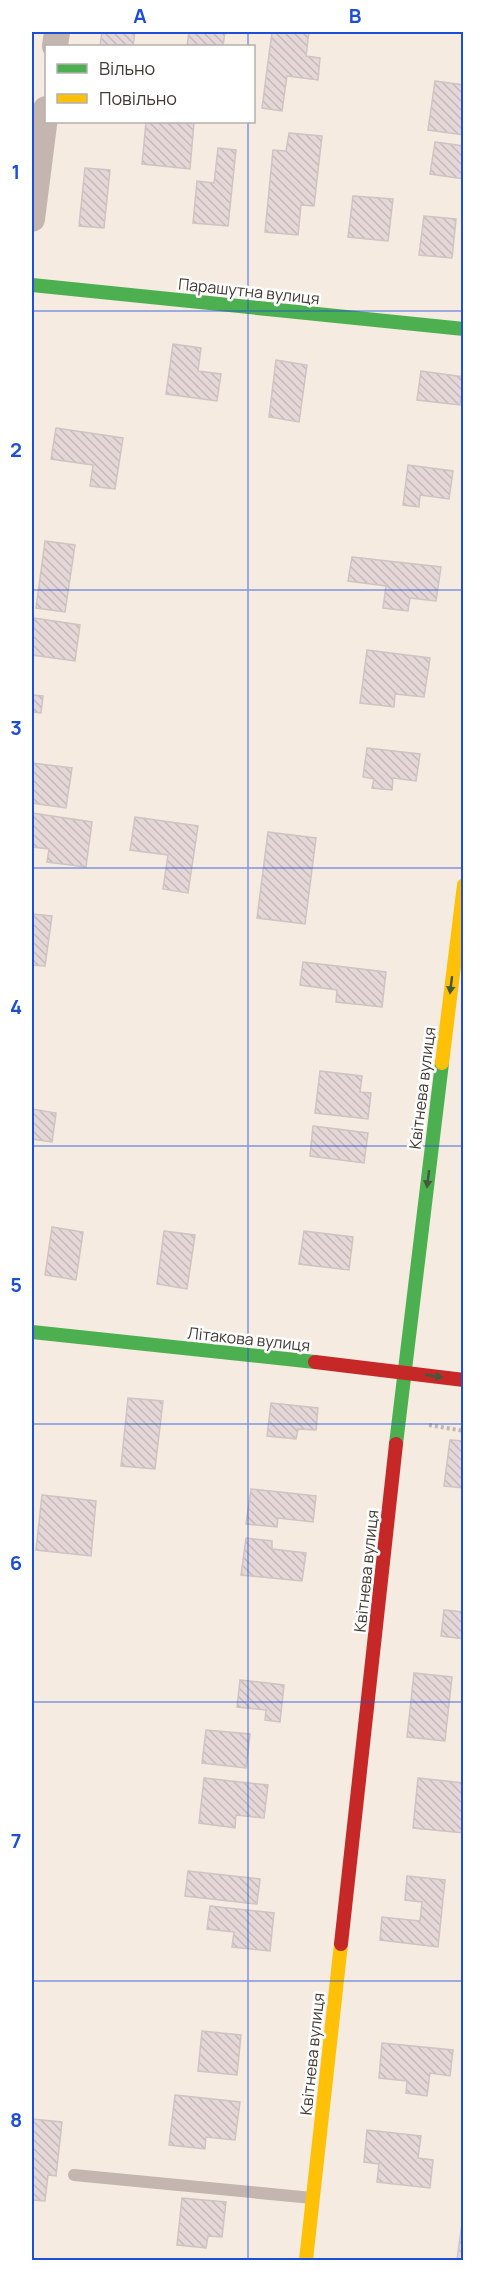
<svg xmlns="http://www.w3.org/2000/svg" width="495" height="2292" font-family="Manrope,sans-serif">
<style>
.building{fill:url(#building-back-hatch);stroke:#cec4c2;stroke-width:1.5}
.lines{fill:none;stroke-linecap:round;stroke-linejoin:round}
.path{stroke:#c3b8b1;stroke-width:4;stroke-dasharray:3 3;stroke-linecap:butt}
.lane{stroke:#c4b5af;stroke-width:12}
.street{stroke:#c4b5af;stroke-width:26}
.fast{stroke:#4caf50;stroke-width:14}
.slow{stroke:#ffc107;stroke-width:14}
.jam{stroke:#c62828;stroke-width:14}
.oneway{fill:#44583a}
.grid{fill:none;stroke:#1d4ed8;stroke-width:1.5;stroke-opacity:0.55}
.labels{text-anchor:middle;stroke-width:5;stroke-linejoin:round;paint-order:stroke}
.street-label{font-size:16px;fill:#423b33;stroke:#fff}
.neatline{fill:none;stroke:#1d4ed8;stroke-width:2}
.grid-label{font-size:20px;text-anchor:middle;font-weight:bold;fill:#1d4ed8}
</style>
<defs>
<pattern id="building-back-hatch" width="6" height="6" patternUnits="userSpaceOnUse" patternTransform="scale(1.5)"><rect width="6" height="6" fill="#e5d7d7"/><path d="M-1 5l2 2M0 0l6 6M5-1l2 2" fill="none" stroke="#c6b9b9"/></pattern>
</defs>
<rect width="100%" height="100%" fill="#f6ebe0"/>
<path class="building" d="M102,32h33l-2,14h-33z
M189,32h36l-2,14h-36z
M272,32h37l-3,24 14,2 -2,22 -31,-4 -5,35 -20,-3z
M435,81l29,4v50l-36,-5z
M146,122h48l-4,47 -48,-5z
M289,133l33,3 -8,70 -13,-1 -3,30 -33,-3 8,-82 13,1z
M435,142l29,4v33l-34,-5z
M218,148l18,2 -8,76 -35,-3 4,-42 17,2z
M85,168l25,2 -6,58 -25,-2z
M353,196l40,3 -5,42 -40,-4z
M424,216l32,3 -4,39 -33,-3z
M173,344l28,4 -3,23 23,3 -4,27 -51,-7z
M276,360l31,5 -8,57 -30,-5z
M421,371l43,6 -4,28 -43,-5z
M56,428l67,10 -8,51 -25,-3 3,-21 -42,-6z
M408,465l45,6 -4,28 -29,-4 -1,12 -16,-2z
M45,541l30,4 -10,67 -29,-4z
M352,557l89,10 -5,34 -26,-3 -2,13 -25,-3 3,-22 -38,-5z
M34,618l46,7 -5,36 -43,-6z
M367,650l63,8 -6,39 -29,-3 -1,13 -34,-4z
M32,695l11,1 -2,17 -9,-1z
M367,748l53,6 -4,27 -23,-3 -1,12 -20,-2 2,-9 -11,-2z
M32,763l40,5 -6,40 -34,-5z
M32,813l60,9 -6,45 -39,-5 2,-13 -17,-2z
M135,817l63,9 -10,67 -25,-4 5,-34 -38,-5z
M268,832l48,6 -11,86 -48,-6z
M32,914l20,2 -7,50 -13,-1z
M303,962l83,10 -4,35 -46,-5 1,-12 -37,-5z
M320,1071l42,5 -2,16 11,1 -3,26 -53,-6z
M32,1109l24,4 -4,29 -20,-3z
M313,1126l55,7 -4,30 -54,-7z
M52,1227l31,5 -7,48 -31,-5z
M164,1231l31,4 -8,54 -30,-5z
M304,1231l49,6 -4,33 -50,-6z
M128,1398l35,3 -8,68 -34,-3z
M271,1403l47,5 -2,22 -18,-1 -2,10 -29,-3z
M450,1440l14,1v47l-20,-2z
M251,1489l65,7 -3,26 -35,-4 -1,9 -31,-3z
M42,1495l54,6 -5,55 -55,-6z
M246,1538l26,3v8l34,4 -4,28 -61,-6z
M444,1610l20,2v27l-23,-3z
M414,1673l38,4 -7,64 -38,-4z
M240,1680l44,5 -4,37 -15,-2 1,-10 -29,-3z
M206,1730l44,4 -4,34 -44,-5z
M204,1778l64,7 -4,33 -28,-3 -1,13 -36,-5z
M418,1778l46,5v50l-51,-5z
M188,1871l72,8 -3,25 -72,-8z
M407,1876l38,4 -7,67 -58,-7 2,-23 38,4 2,-19 -17,-2z
M210,1906l64,7 -4,38 -38,-4 2,-15 -27,-3z
M202,2031l39,4 -4,40 -39,-4z
M382,2043l71,7 -3,26 -20,-3 -3,23 -21,-3 1,-12 -28,-3z
M175,2095l65,7 -5,38 -29,-3 -1,12 -36,-4z
M32,2119l30,3 -6,54 -8,-1 -3,26 -13,-1z
M367,2130l54,6 -3,22 15,2 -3,28 -53,-6 2,-18 -15,-2z
M182,2198l44,4 -4,35 -14,-1 -2,12 -29,-3z
M462,2223h2v37h-7z"/>
<g class="lines">
<path class="path" d="M429,1425l35,6"/>
<path class="lane" d="M74,2175l238,23"/>
<path class="street" d="M55,46l2,-14
M32,219l14,-110"/>
<path class="fast" d="M32,285l432,44
M32,1332l283,30
M396,1444l46,-381"/>
<path class="slow" d="M442,1063l22,-178
M306,2260l35,-316"/>
<path class="jam" d="M315,1362l149,18
M341,1944l55,-500"/>
</g>
<defs><path id="oneway-solid" d="M-6-.8H1V-3.2L6.5 0L1 3.2V.8H-6Z" transform="scale(1.5)"/></defs>
<g class="oneway">
<use href="#oneway-solid" transform="translate(451 985) rotate(97)"/>
<use href="#oneway-solid" transform="translate(428 1179) rotate(97)"/>
<use href="#oneway-solid" transform="translate(434 1376) rotate(8)"/>
</g>
<path class="grid" d="M248,32v14M248,122v2138M32,311h432M32,590h432M32,868h432M32,1146h432M32,1424h432M32,1702h432M32,1981h432"/>
<g class="labels">
<g class="street-label">
<text transform="translate(249 291) rotate(6)" y="6">Парашутна вулиця</text>
<text transform="translate(422 1088) rotate(-83)" y="6">Квітнева вулиця</text>
<text transform="translate(249 1339) rotate(6)" y="6">Літакова вулиця</text>
<text transform="translate(366 1571) rotate(-84)" y="6">Квітнева вулиця</text>
<text transform="translate(312 2054) rotate(-84)" y="6">Квітнева вулиця</text>
</g>
</g>
<rect width="495" height="2292" fill="none" stroke="#ffffff" stroke-width="66"/>
<rect x="45" y="45" width="210" height="78" fill="#ffffff" stroke="#b3b1ad" stroke-width="1.5"/>
<rect x="57" y="64" width="30" height="9" fill="#4caf50" stroke="#b3b1ad" stroke-width="1.5"/>
<text x="99" y="75" font-size="18" fill="#423b33">Вільно</text>
<rect x="57" y="94" width="30" height="9" fill="#ffc107" stroke="#b3b1ad" stroke-width="1.5"/>
<text x="99" y="105" font-size="18" fill="#423b33">Повільно</text>
<rect x="33" y="33" width="429" height="2226" class="neatline"/>
<g class="grid-label">
<text x="140" y="23">A</text>
<text x="355" y="23">B</text>
<text x="16" y="179">1</text>
<text x="16" y="457">2</text>
<text x="16" y="735">3</text>
<text x="16" y="1014">4</text>
<text x="16" y="1292">5</text>
<text x="16" y="1570">6</text>
<text x="16" y="1848">7</text>
<text x="16" y="2127">8</text>
</g>
</svg>
